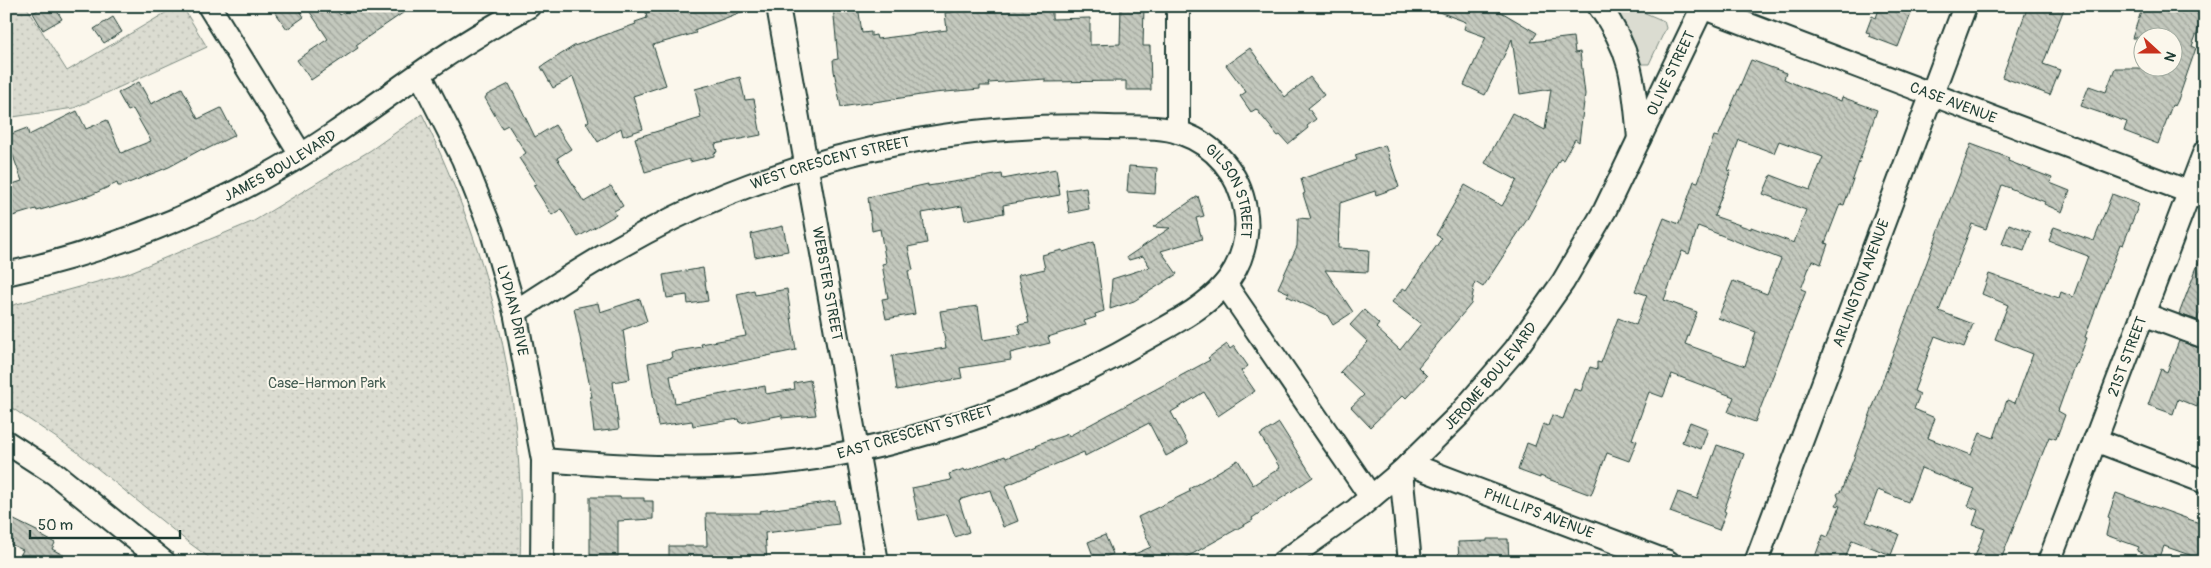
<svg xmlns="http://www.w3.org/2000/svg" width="2211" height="568" font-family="Pangolin,sans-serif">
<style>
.grass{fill:#dbdcd1;stroke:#7d8c82}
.park{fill:url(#park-dots);stroke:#7d8c82}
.building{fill:url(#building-back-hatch);stroke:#1f3d34;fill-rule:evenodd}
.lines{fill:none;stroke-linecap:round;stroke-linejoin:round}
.minor-casing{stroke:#1f3d34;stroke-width:26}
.minor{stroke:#fbf7ec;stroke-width:22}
.labels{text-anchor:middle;stroke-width:4;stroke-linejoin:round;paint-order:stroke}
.street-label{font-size:15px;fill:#1f3d34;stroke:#fbf7ec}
.park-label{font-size:15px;fill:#455d53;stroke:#fbf7ec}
</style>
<defs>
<pattern id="park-dots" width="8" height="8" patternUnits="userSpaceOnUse" patternTransform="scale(1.25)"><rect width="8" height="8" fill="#dbdcd1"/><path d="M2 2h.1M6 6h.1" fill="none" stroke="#bcbeb4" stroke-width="1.8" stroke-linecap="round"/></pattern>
<pattern id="building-back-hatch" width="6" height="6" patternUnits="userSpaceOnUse" patternTransform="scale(1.25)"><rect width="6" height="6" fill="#c4c9be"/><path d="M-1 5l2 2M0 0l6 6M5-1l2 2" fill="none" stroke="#9fa49b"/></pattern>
</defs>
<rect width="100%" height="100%" fill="#fbf7ec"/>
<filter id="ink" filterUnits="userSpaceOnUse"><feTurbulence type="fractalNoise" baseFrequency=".02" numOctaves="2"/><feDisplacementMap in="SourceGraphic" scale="10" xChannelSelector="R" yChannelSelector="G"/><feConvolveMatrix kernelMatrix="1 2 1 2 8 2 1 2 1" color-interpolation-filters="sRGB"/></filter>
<g filter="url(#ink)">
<path class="grass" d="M1610,6h19l35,15 2,7 -17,36h-8l-4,-3z"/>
<path class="park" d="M6,6h20l41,65 110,-65h5l25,41 -133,61 -68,10z
M422,114c71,146 104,285 98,448h-305l-27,-20 -112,-91 -70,-47v-97l120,-33 128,-53 117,-71z"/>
<path class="building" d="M44,6h10l8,13 -19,11 -10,-17z
M271,6h26l7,11 -17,12z
M306,6h28l6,9 13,-9h60l-57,39 2,3 -47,32 -14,-20 31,-21z
M670,6h82v2l-58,22 2,3 -43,12 13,40 -33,11 10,33 -20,7 -2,-8 -23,14 -12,-19 3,-2 -16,-44 -20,11 -12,-21 33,-21 62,-22 -1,-2 12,-4 -1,-5z
M833,6h25l4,27 9,-1v4l5,-1 1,4 70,-9 -2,-17 44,-7h63v13l38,-1v27l30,-1 1,-38h23l-1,40h7l1,44h-25v-9l-81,1v-3l-56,4 1,3h-10v3l-46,4 -93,14 -7,-36 -1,-11 5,-1z
M1429,6h62l46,27 -6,9 42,-5 2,16 5,-1 5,42 -6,48 -4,-3 -12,21 -3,-1 -34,62 -43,66 -8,-5 -4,22 -53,63 9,9 -21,22 -3,-3 -33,32 -19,-20 13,-12 -24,-23 28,-30 -18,-17 14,-15 15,14 -3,4 24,22 21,-26 -29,-22 11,-14 3,2 36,-52 -6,-3 29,-50 37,21 15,-26 -32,-17 27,-50 33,17 6,-41 -31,5 -8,-55 -27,56 -21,-10 22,-48 -22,-8 2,-7 -38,-14z
M1880,6h34l-16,41 -29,-11 1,-3 -4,-1 6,-16 4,2z
M2028,6h37l-22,58 17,6 -10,25 -48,-18z
M2143,6h62v6l-13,34 4,2 -18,52 -3,6 -3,-1 -14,39 -34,-13 3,-9 -46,-16 8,-20 17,6 9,-24h59v-30h-42z
M113,17l9,15 -18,11 -10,-14z
M1250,48l35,49 25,-20 14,18 -16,13 8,11 -9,7 1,2 -20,16 -8,-9 -2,1 -22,-27 -5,3 -11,-16 6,-4 -20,-27z
M1751,60l35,13 -2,6 18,8 39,14 1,-4 35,13 -33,95 -4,-1 -15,39 3,1 -7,20 -9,-4 -11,29 5,2 -51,131 -27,-10 6,-15 -62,-23 -9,23 -14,-5 -17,47 5,2 -8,20 -22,-8 -16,42 -51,-19v2l-22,-8 9,-27 8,3 8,-22 5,2 4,-11 11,4 11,-30 7,2 9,-24 7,2v-7l4,1 17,-45 18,7 11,-30 -12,-4 29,-73 15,6 15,-43 4,1 16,-46 4,1zM1739,140l35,13 5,-12 44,16 -13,33 -39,-15 -8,19 43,16 -12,33 -43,-16v2l-37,-13 17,-45 -3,-1zM1698,226l83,33 -14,35 -34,-13 -15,37 38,14 -11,34 -60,-22 12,-32 -33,-12 18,-49 7,3z
M740,77l5,23 9,-1 7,36 -46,9 2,8 -3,1v3l-24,6v-3l-45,13 -10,-34 66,-20 -6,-29z
M139,82l12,22 31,-16 16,31 23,-11 14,27 -32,16 -1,-2 -33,18 -48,19h-3l-1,-3 -26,12 -54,16 -1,-2 -30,9v-32l16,-5 -16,-45 21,-8 2,7 48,-24 9,18 21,-9 14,33 30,-12 -18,-32 -5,2 -10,-18z
M509,84l26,53 20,-12 16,24 -14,9 27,44 27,-16 12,20 -9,5 2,4 -38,22 -17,-28 -9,6 -19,-30 3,-1 -17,-26 7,-5 -18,-28 -6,3 -17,-30 2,-3z
M1971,144l38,14 -1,3 44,17 -2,5 20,8 -8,21 -18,-8 1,-2 -43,-17 -16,44 -14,-5 -33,87 34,13 -9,23 -29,-11 -21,55 6,3 -6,15 21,9 -7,20 43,17 9,-22 14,5 13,-38 8,3 18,-49 -38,-15 13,-34 -26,-11 7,-20 70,24 2,-6 12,5 15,-41 -39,-15 5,-14 40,14 18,-47 27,10 -16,41 -3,-1 -35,93 2,1 -10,26 -2,-1 -17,48 7,4 -9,24 -7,-2 -49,125h-27l12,-33 -12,-4 5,-15 -10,-4 7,-17 -54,-21 -13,34 -30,-12 -12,32 33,12 -8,21 -39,-15 -8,22h-31l10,-27 5,2 12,-31 -4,-1 3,-6 -2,-5 4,-3 8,-20z
M1385,145l14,42 -23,8 -1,-4 -35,12 -2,45 31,2 -1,22 -43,-2 28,42 -20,13 -6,-10 -40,-19 2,-3 -11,-5 19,-42 1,-28 13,1 -8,-25 2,-1 -4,-14 56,-19 -2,-5z
M1129,166l28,2 -2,26 -28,-2z
M1056,169l4,26 -57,10 1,8 -39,7 -3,-14 -40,7 5,30 -19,4 5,23 -5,1 7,43 -29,5 -4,-20 6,-1 -6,-34 4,-1 -6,-34 -8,2 -4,-34 60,-13v2l74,-12 1,5z
M1086,187l3,22 -20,4 -3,-23z
M1198,196l6,20 -8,2 6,21 -41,12 16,23 -43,27 -24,8 2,-30 38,-12 -7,-11 -14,4 -2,-3 43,-29 -17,-1z
M2009,224l22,8 -7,19 -22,-7z
M783,226l5,25 -33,6 -4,-23z
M1094,242l10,69 -9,3 1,3 -12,4 2,4 -38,12 2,6 -40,10 1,7 -51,8 2,10 -65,12 -5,-34 54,-8 -6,-37 38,-5 5,34 38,-6 -3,-9 11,-2 -11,-48 27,-6 -3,-14 20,-5 1,2z
M2203,251l2,47 -8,22 -18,-6z
M703,268l5,33 -20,3 -1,-9 -20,3 -4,-23z
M787,289l9,61 -126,26 5,27 90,-17 1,8 29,-5 -1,-6 16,-3 6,35 -34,3v-3l-42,8 -1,-4 -46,7 -1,-5 -34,5 -10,-63 24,-5 -1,-6 31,-5 -1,-3 45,-8 -9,-42 17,-4 1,5z
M640,299l7,22 -24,9 7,49 -17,3 6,47 -25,3 -4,-35h2l-18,-89 24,-5 2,9z
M2179,341l26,9v37l-8,20 -19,-8 -5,15 -25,-9 13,-36 6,3z
M1227,344l3,5 4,-3 14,20 -7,5 14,20 -37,25 -14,-24 -33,20 17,32 -22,12 -17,-33 -64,33 -1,-4 -79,34 13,35 -15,6 -13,-37 -31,10 10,32 -14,5 -8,-23 -28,6 -7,-32 39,-8 -2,-6 15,-5 1,2 40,-15 1,2 31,-12 -1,-1 15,-6v1l17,-6 1,2 141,-76 -2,-2z
M1690,422l18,7 -7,20 -19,-7z
M1279,423l34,54 -61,41 1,2 -75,42h-62l35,-15 -13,-30 53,-26 -2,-2 49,-29 15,25 27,-17 -20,-33z
M1717,445l27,9 -20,57 2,1 -7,18 -49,-18 8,-20 19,7z
M2116,493l89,32v17l-7,16 -34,-12 -5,14 -22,-9 2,-4 -33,-12 4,-17 -2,-1z
M590,497h30v1h24v3h9v18l-35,2v36l-28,-1z
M835,501l4,23 -74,9 2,29h-98v-16h38l-1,-33h54l-1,-2z
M6,516l37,18 -1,2 13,7 -3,6 24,13h-59l6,-12 -17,-8z
M1105,535l8,19 -18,7 -7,-19z
M1487,539h21l1,23h-50l-1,-20 29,-1z"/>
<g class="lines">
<g class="minor-casing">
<g id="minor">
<path d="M209,6l92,149"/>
<path id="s1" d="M778,6l99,556"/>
<path d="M1178,6v126"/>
<path d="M1599,6c34,46 35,78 40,133"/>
<path id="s2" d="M1699,6l506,192"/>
<path id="s3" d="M420,74l43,85 29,73 23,80 28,148 -1,102"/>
<path id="s4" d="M6,274c95,-21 188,-57 272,-105 49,-28 94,-62 141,-95 35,-25 72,-47 110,-68"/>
<path d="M1225,284l146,213"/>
<path id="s5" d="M515,312c68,-45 136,-87 212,-118 120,-48 252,-72 381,-67 24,1 51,-2 73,6 34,12 58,40 64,76 5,26 -3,56 -21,76 -19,22 -48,37 -73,51 -107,63 -233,110 -357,125 -84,11 -167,6 -251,-1"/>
<path d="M2143,314l62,23"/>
<path d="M2095,440l110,42"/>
<path d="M6,442l48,31 110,89"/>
<path id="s6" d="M1409,464l259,98"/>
<path d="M1401,472l9,90"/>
<path id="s7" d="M1283,562l73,-52 45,-38 59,-58 55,-64 48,-68 42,-72 98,-204"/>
<path id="s8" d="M1756,562l209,-556"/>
<path id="s9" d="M2049,562l156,-411"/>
</g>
</g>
<use href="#minor" class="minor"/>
</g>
</g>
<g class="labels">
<g class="street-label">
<text dy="5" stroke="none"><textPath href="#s7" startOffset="634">OLIVE STREET</textPath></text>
<text dy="5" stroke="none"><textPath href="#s2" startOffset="272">CASE AVENUE</textPath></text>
<text dy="5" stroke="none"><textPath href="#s5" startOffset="351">WEST CRESCENT STREET</textPath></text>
<text dy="5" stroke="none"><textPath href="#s4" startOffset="296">JAMES BOULEVARD</textPath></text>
<text dy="5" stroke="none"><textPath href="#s5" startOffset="788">GILSON STREET</textPath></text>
<text dy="5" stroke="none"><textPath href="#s1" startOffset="282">WEBSTER STREET</textPath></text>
<text dy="5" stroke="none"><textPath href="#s8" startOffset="298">ARLINGTON AVENUE</textPath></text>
<text dy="5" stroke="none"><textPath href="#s3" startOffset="255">LYDIAN DRIVE</textPath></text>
<text dy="5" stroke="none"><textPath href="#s9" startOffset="220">21ST STREET</textPath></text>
<text dy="5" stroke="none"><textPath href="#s7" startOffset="280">JEROME BOULEVARD</textPath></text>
<text transform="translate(915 432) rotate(-16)" y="5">EAST CRESCENT STREET</text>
<text dy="5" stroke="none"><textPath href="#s6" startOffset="139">PHILLIPS AVENUE</textPath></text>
</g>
<g class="park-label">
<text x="327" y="388">Case-Harmon Park</text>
</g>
</g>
<rect width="2211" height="568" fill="none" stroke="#fbf7ec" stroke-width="25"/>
<rect x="12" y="12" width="2186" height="543" fill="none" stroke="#1f3d34" stroke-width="2" filter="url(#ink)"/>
<g transform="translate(2158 52) rotate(111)"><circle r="24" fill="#fbf7ec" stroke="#a3ada2"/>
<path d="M0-4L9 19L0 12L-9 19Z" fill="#c8321e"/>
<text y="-8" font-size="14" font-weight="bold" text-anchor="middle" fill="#1f3d34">N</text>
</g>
<path d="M30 530v8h150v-8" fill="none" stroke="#1f3d34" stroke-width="2.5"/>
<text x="38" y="530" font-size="15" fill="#1f3d34" stroke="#fbf7ec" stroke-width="4" paint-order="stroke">50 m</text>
</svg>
